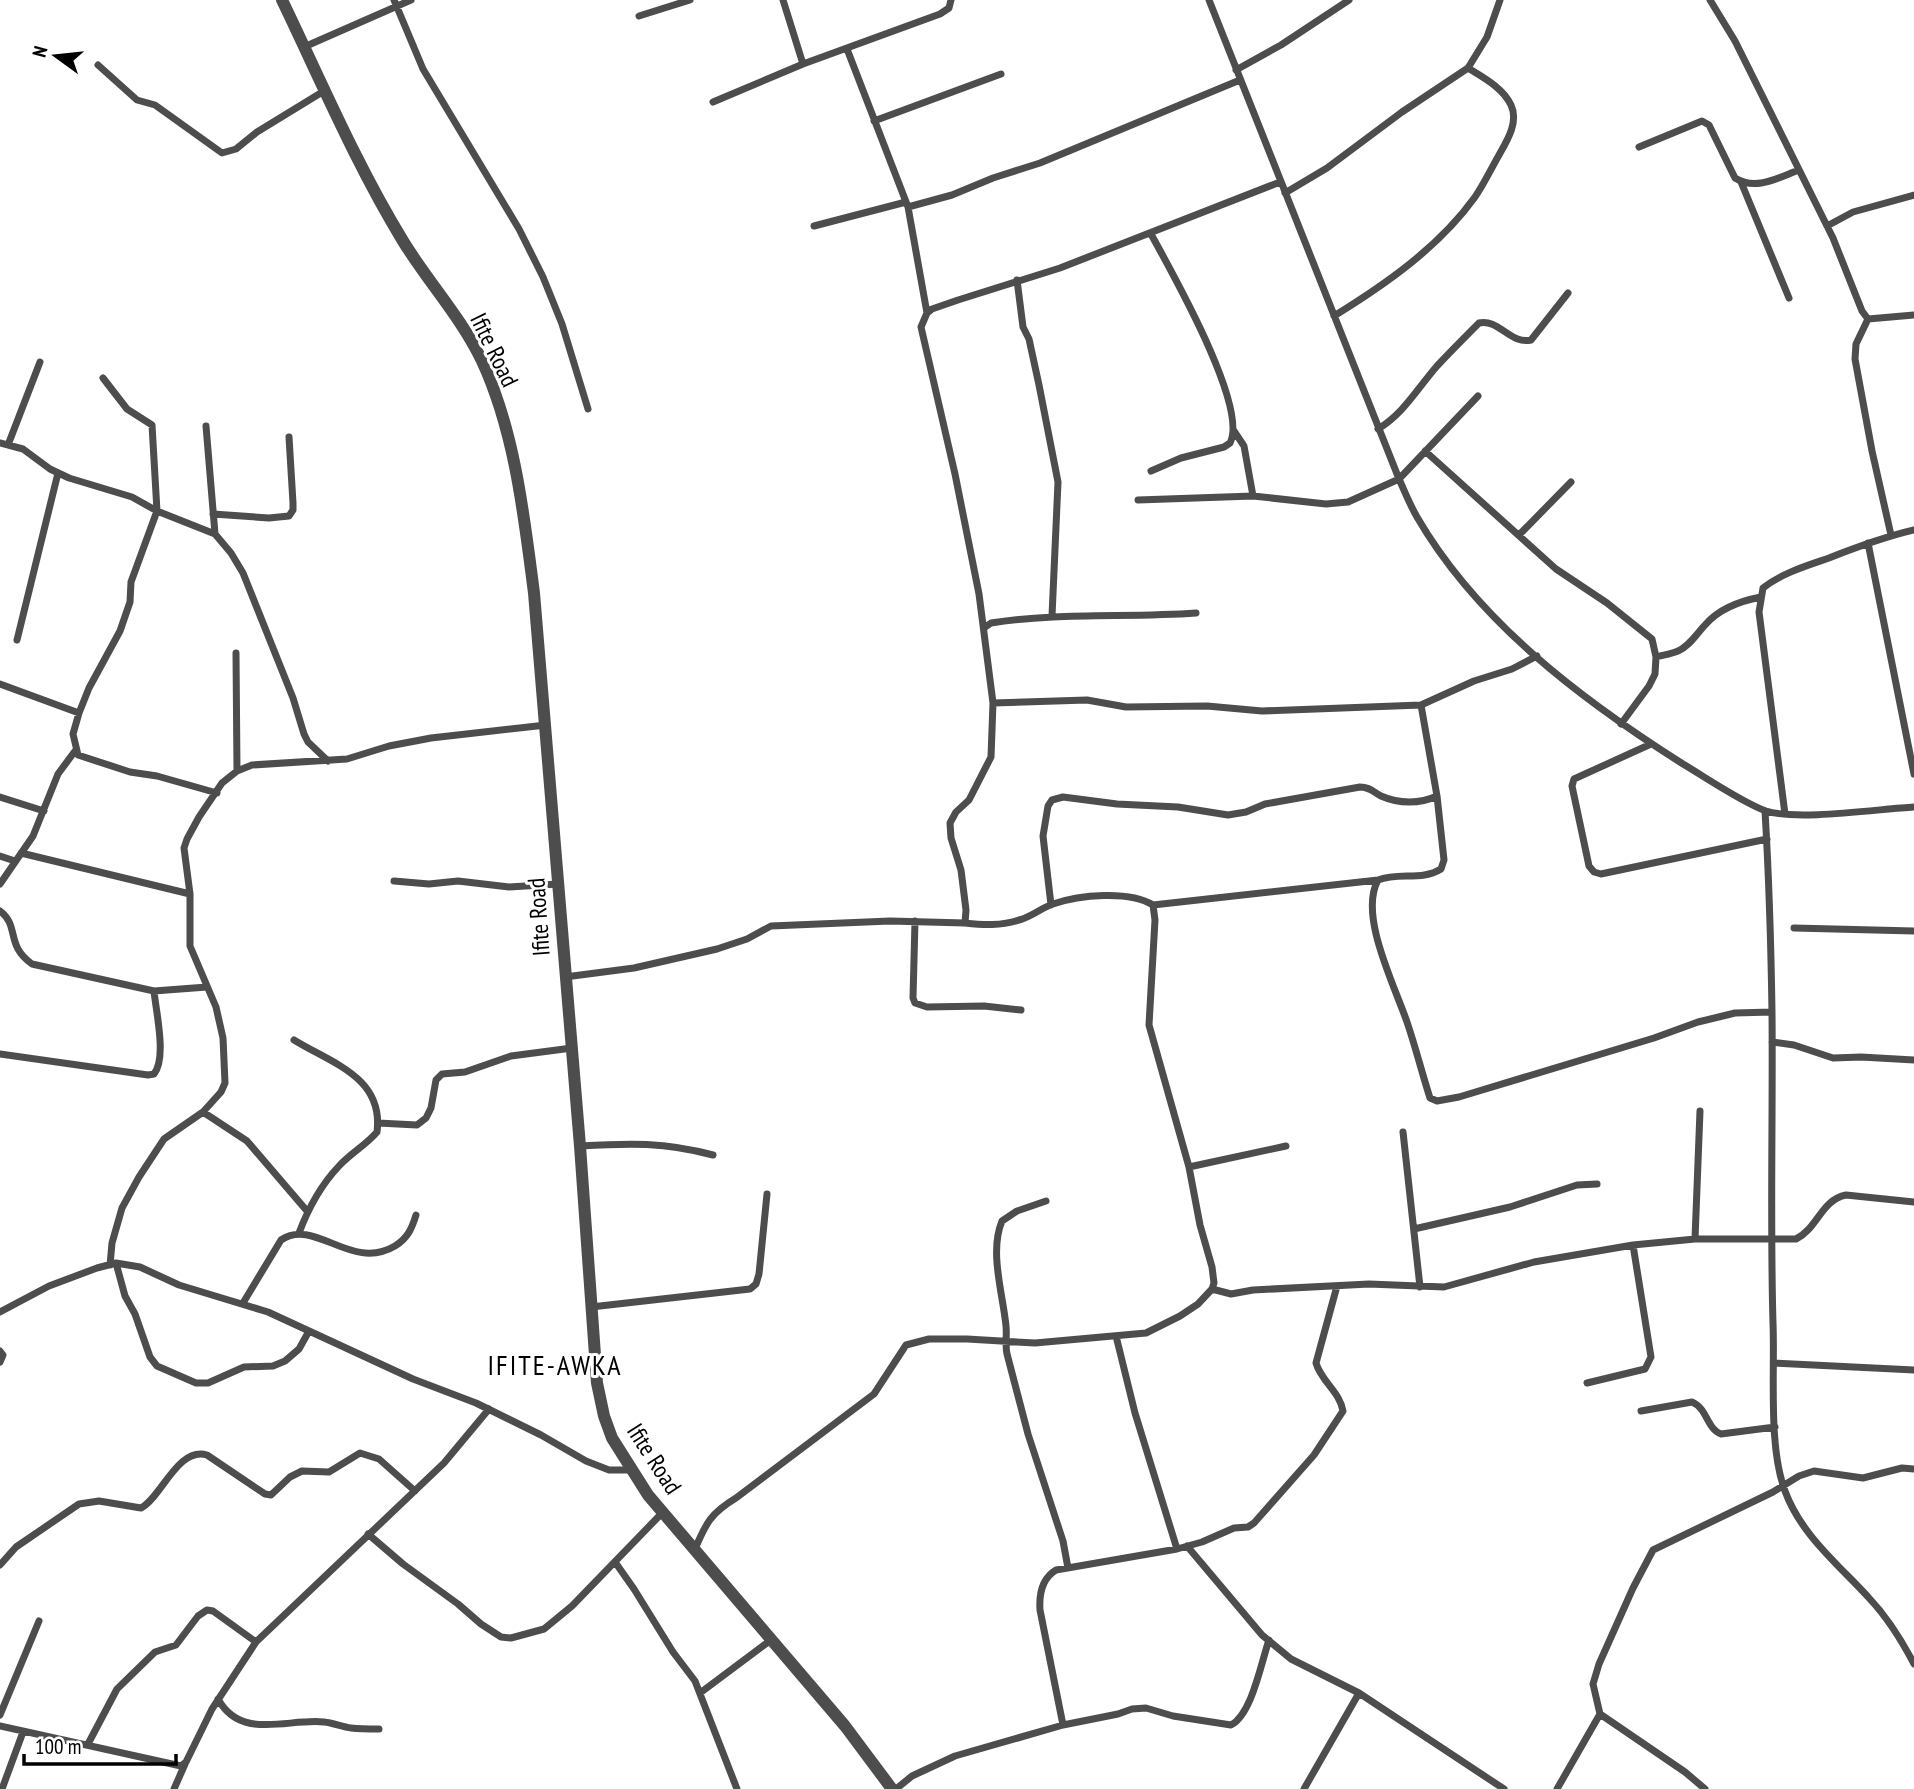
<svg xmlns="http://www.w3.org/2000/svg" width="1914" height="1789" font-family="'PT Sans Narrow',sans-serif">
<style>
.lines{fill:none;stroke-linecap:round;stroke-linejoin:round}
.minor{stroke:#4d4d4d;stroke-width:7}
.tertiary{stroke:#4d4d4d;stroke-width:12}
.labels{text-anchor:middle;stroke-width:6;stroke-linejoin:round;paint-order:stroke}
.street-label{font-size:24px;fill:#000;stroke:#fff}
.quarter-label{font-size:28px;letter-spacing:2px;fill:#000;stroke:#fff}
</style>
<rect width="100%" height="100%" fill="#fff"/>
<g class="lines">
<path class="minor" d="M394,0l29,69 96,160 24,48 19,47 26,85
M783,0l20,64
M1209,0l190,479c6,13 11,26 18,38 61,105 165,183 266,247 22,13 60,39 83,47 32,10 112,-2 148,-4
M1710,0l25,41 98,197 29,73 6,8
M639,16l51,-16
M304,47l107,-47
M847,49l61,158 19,106 -6,14 34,147 24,120 14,109 94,-3 39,7 81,-1 55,5 159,-6 53,-24 38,-12 25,-13
M98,65l39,35 18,5 67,48 14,-4 21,-17 67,-41
M1236,70l45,-25 68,-45
M713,102l90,-38 137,-50 9,-6 2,-8
M874,121l127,-47
M1639,147l63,-26 7,4 26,53c21,13 42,0 64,-8
M1741,182l48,116
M1285,193l42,-25 75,-56 66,-44 19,-31 13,-37
M908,207l44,-12 41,-17 47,-15 200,-83
M814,226l92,-24
M1827,226l26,-14 61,-17
M1151,234c20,37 98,173 79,209l-6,4 -43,11 -30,13
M1017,280l6,47 6,12 10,46 19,97 -6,134
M927,313l5,-4 26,-9 102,-32 220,-86
M1334,316c52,-32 105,-69 141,-119 9,-13 16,-28 24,-42 8,-14 20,-33 12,-50 -8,-17 -27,-27 -43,-37
M1868,319l-12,25 -1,15 17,92 19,84
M1868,319l46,-4
M103,378l24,31 25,16 5,86 -26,71 -1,20 -10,29 -31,57 -10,25 -6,21 5,21 52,17 27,4 60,17
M206,426l9,108
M1378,429c26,-16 39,-40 59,-63 14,-15 28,-29 42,-43 19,-5 32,22 52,17l37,-47
M1234,431l10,15 9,50
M0,443l23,6 27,20 19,9 63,19 25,14 58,23 16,19 12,20 50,125 11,36 4,8 20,19
M8,445l32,-83
M1425,451l131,118 51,34 45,36 4,18 -1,17 -6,12 -28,38
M1138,500l115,-4 73,8 22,-2 51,-23 79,-83
M213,514l56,4 20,-2 4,-6v-7l-4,-66
M1519,535l52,-53
M1868,543l46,231
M984,628l7,-5c68,-11 136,-5 205,-10
M17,640l41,-167
M236,653l1,118
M1656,657c7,-2 15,-3 22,-6 12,-5 19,-18 28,-27 14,-16 34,-23 55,-27
M0,684l79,29
M1421,705l16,91 7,64 -3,9c-19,12 -42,3 -63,11 -20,36 18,108 30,145 8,24 14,48 22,73l7,3 22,-4 195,-59 44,-16 37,-9 37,-1
M1651,744l-77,35 -2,7 17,80 5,6 7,2 166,-35
M0,797l44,14
M1765,811c4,67 6,134 7,201 1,104 -2,207 1,311 2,50 -5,123 12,168 16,44 54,74 84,107 18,19 33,43 45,66
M1785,814l-26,-202 4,-24c19,-15 43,-22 66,-30 28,-11 55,-21 85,-28
M21,853l169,41
M0,856l15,5
M394,881l35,3 29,-3 51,6 49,-3
M0,884l33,-48 25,-62 17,-23
M1051,905l-8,-69 5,-30 4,-6 11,-3 54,7 61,3 50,8 18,-3 19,-8 95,-17c10,0 13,5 21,9 18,8 39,8 56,0
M1153,905l225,-25
M0,911c20,15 5,34 32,53l122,27 53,-4
M915,921l-2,77 2,5 12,4 57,-1 37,4
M1794,928l120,3
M565,977l69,-9 83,-19 30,-10 24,-13 119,-5 75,2 1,-13 -5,-40 -10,-32 -1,-15 6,-11 13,-12 22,-43 2,-54
M294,1040c37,23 90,37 83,92 -11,13 -26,21 -38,34 -18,19 -31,43 -40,67
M1772,1042l22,3 39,13 28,-1 53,3
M0,1054l148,21 6,-1c13,-16 2,-62 0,-83
M203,1112l44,29 60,70
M378,1123l39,2 9,-7 5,-10 5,-28 6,-6 23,-2 46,-16 61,-8
M1403,1132l17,155
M580,1146c50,-3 84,-4 133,9
M1189,1167l97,-21
M1046,1201l-29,10 -15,10c-13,31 1,73 4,105 1,10 -1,19 1,28l21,80 35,107 5,27
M1414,1229l96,-22 67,-22 20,-1
M1695,1239l5,-128
M116,1263l9,33 10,18 15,43 7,9 39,17h12l36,-16 29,-1 12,-5 14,-12 10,-18
M110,1265l2,-22 10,-35 17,-31 25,-38 39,-27 18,-20 4,-9 -2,-45 -7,-31 -26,-61v-52l-6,-46 3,-9 12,-22 23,-34 15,-12 15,-6 95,-6 42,-13 42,-8 115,-13
M1212,1289l19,5 22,-4 116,-6 75,3 90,-25 99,-17 62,-6h101c22,-11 25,-39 50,-44l68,7
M243,1303l38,-63c34,-23 70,32 114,6 13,-8 17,-18 21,-31
M591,1307l159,-18 6,-5 3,-10 8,-80
M0,1312l49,-26 48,-18 19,-5 24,4 39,18 89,27 145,67 63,24 65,32 45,26 23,9h21
M1116,1336l19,77 42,136
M0,1351l3,4 -3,7
M1775,1363l139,7
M1587,1383l58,-14 6,-12 -18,-112
M1641,1411l51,-9c15,6 15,27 29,32l54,-7
M368,1534l35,30 55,40 23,20 20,13 10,1 33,-9 28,-23 91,-94
M1187,1546l75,89 29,24 68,34 145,96
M695,1549c11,-26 16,-36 41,-51l138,-104 32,-49 23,-6h38l68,4 111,-10 34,-17 18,-12 14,-15 2,-6 -2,-16 -12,-42 -11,-58 -40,-142 6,-105 -2,-15c-24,-15 -74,-10 -100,-1 -12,4 -22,13 -34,16 -18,6 -36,5 -54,3
M615,1562l19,27 39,63 22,29 42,108
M0,1565l16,-18 63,-43 20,-3 42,7c20,-10 37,-62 66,-53l58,39 6,1 19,-18 12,-6 27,1 31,-19 19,6 36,32
M700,1693l71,-53
M218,1699c23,42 70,19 106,23 10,1 18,5 27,6 9,1 19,1 28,1
M0,1715l39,-94
M1063,1725l-23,-115c-1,-15 1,-31 16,-40l121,-21 25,-7 32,-14 14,-1 6,-4 60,-68 29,-44c-3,-19 -22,-30 -27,-48l21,-77
M0,1726l181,40 5,-4 26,-53 44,-67 188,-179 45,-54
M88,1744l29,-55 38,-37 21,-7 22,-29 9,-6 6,1 43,31
M2,1789l21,-57
M174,1789l11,-25
M896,1789l16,-13 43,-20 108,-31 55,-11 14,-5 14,-1 27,8 58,9c21,-11 30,-62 38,-85
M1304,1789l55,-96
M1557,1789l43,-75
M1705,1789l-20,-17 -85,-58 -7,-30 6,-20 34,-76 20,-38 120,-58 26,-16 15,-5 49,7 39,-10 12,1"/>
<path class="tertiary" d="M282,0c39,81 74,164 121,241 25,41 58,76 79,120 33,71 42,155 52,232l46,553 17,237 7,33 8,22 36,57 197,231 47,63"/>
</g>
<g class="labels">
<g class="street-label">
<text transform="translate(494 350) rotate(64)" y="8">Ifite Road</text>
<text transform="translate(539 917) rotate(-94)" y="8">Ifite Road</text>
<text transform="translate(654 1459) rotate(57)" y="8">Ifite Road</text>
</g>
<g class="quarter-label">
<text x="555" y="1375">IFITE-AWKA</text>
</g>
</g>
<g transform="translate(56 56) rotate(285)" stroke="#ffffff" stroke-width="5" paint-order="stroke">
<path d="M0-5L12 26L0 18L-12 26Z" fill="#000000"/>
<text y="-10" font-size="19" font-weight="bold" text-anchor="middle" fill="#000000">N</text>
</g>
<path d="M24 1754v10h152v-10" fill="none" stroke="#000000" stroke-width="3.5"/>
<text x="35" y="1754" font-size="21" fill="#000000" stroke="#ffffff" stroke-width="5" paint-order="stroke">100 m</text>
</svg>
